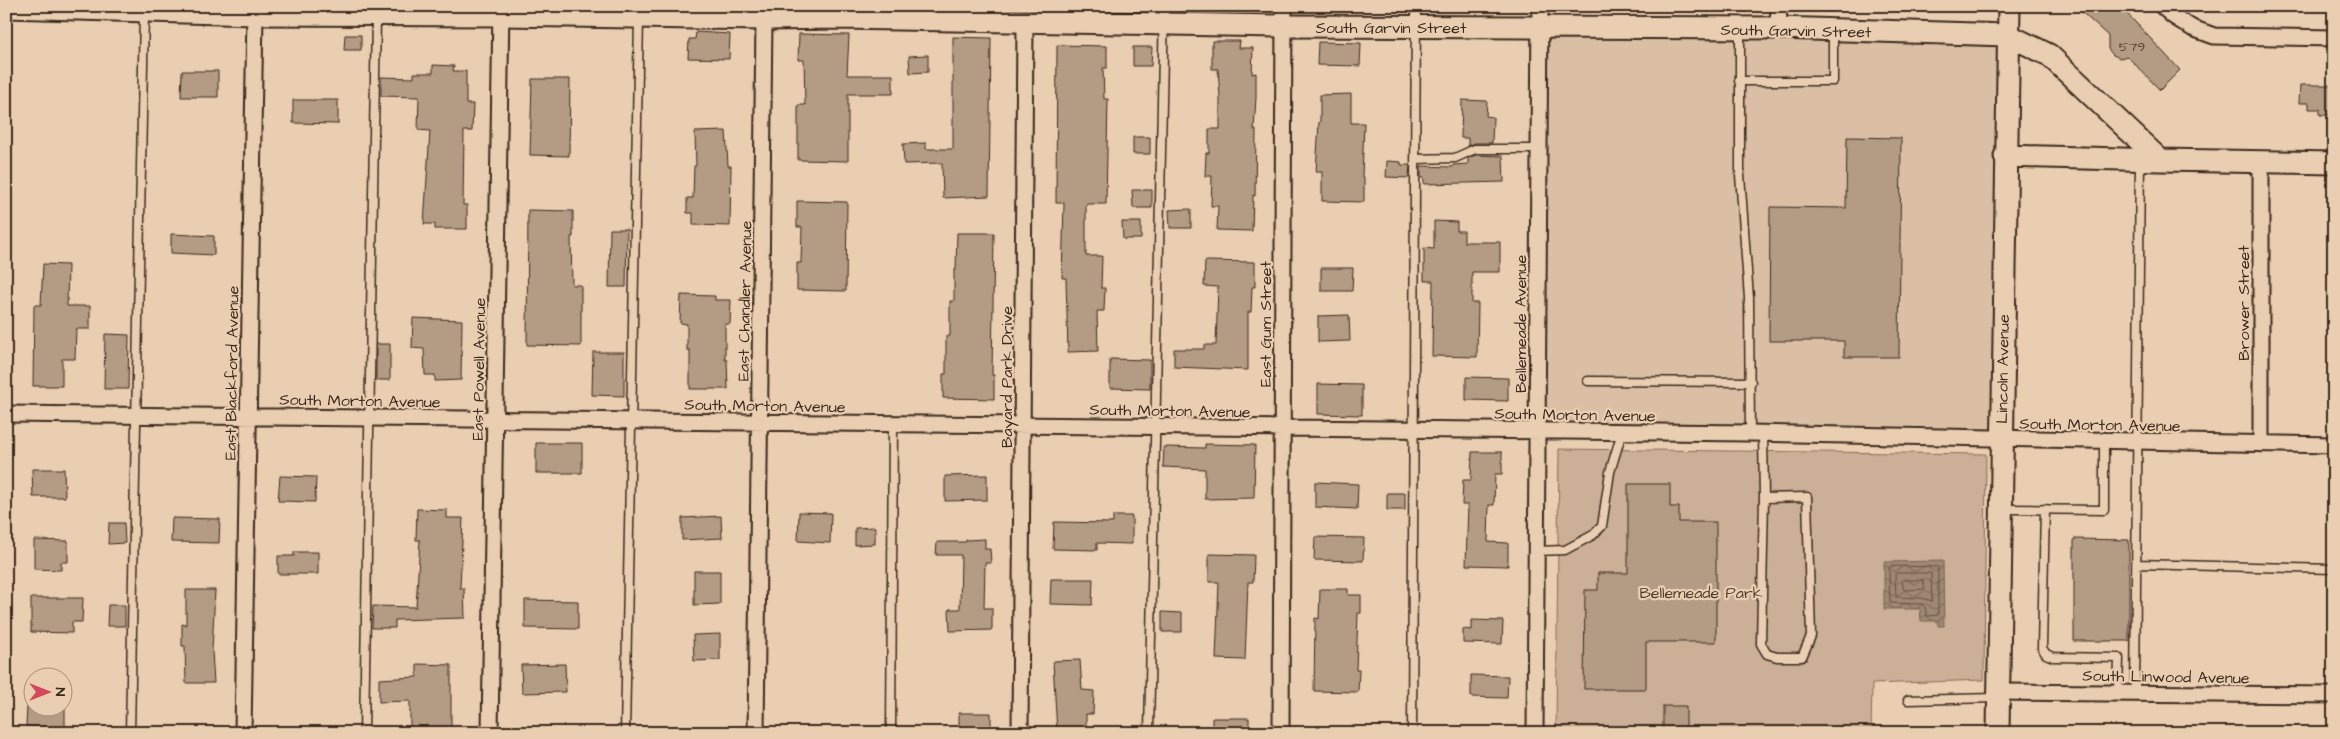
<svg xmlns="http://www.w3.org/2000/svg" width="2340" height="739" font-family="'Architects Daughter',sans-serif">
<style>
.built{fill:#dabfa4}
.green{fill:#cbb097;stroke:#836d5a}
.water{fill:url(#water-waves);stroke:#776250}
.lines{fill:none;stroke-linecap:round;stroke-linejoin:round}
.shore{stroke:#635040;stroke-width:1}
.building{fill:#b49b84;stroke:#3b2a1e}
.lane-casing{stroke:#3b2a1e;stroke-width:11}
.street-casing{stroke:#3b2a1e;stroke-width:19}
.secondary-casing{stroke:#3b2a1e;stroke-width:25}
.lane{stroke:#eaceb1;stroke-width:8}
.street{stroke:#eaceb1;stroke-width:15}
.secondary{stroke:#eaceb1;stroke-width:21}
.labels{text-anchor:middle;stroke-width:4.5;stroke-linejoin:round;paint-order:stroke}
.number-label{font-size:14px;fill:#594638}
.street-label{font-size:16px;fill:#3b2a1e;stroke:#eaceb1}
.park-label{font-size:16px;fill:#513e30;stroke:#eaceb1}
</style>
<defs>
<pattern id="water-waves" width="16" height="10" patternUnits="userSpaceOnUse" patternTransform="scale(1.25)"><rect width="16" height="10" fill="#9f8872"/><path d="M0 5q4-4 8 0t8 0" fill="none" stroke="#836f5d"/></pattern>
</defs>
<rect width="100%" height="100%" fill="#eaceb1"/>
<filter id="ink" filterUnits="userSpaceOnUse"><feTurbulence type="fractalNoise" baseFrequency=".02" numOctaves="2"/><feDisplacementMap in="SourceGraphic" scale="10" xChannelSelector="R" yChannelSelector="G"/><feConvolveMatrix kernelMatrix="1 2 1 2 8 2 1 2 1" color-interpolation-filters="sRGB"/></filter>
<g filter="url(#ink)">
<path class="built" d="M1545,33l455,4 -9,394 -448,-2z"/>
<path class="green" d="M1559,449l427,5 -2,226 -112,4 -1,49h-315z"/>
<path class="water" d="M1943,561l1,65h-6v-5h-17l-1,-12h-36v-47z"/>
<g class="lines">
<path class="shore" d="M1891,566l47,1v48l-11,1 -2,-9 -3,-3 -32,-1 -1,-34z
M1897,573h34l1,28 -11,-3 -25,-1 -1,-22z
M1905,580h18l2,9 -21,1 -2,-8z"/>
</g>
<path class="building" d="M2075,6h45l60,64 -20,20 -33,-34 -7,2 -7,-3 -5,-6v-13z
M696,32l34,2 -1,25 -41,-1 1,-19h6z
M799,34l50,1 -2,40h46v19h-45v67l-50,-1v-55h7l-1,-45h-6z
M345,35h16v15h-17z
M953,37l38,1 -2,158 -46,2 -1,-35 -38,1 -1,-20 23,-1v6h27z
M1212,41h28l-1,7h14l-1,26 4,-1v24l-2,33h2l-1,66 -2,-1 -1,36 -35,-1 1,-24h-7l1,-30h-7l1,-23h3v-24h11v-32l-2,-28h-6z
M1318,42l43,1 -1,23 -43,-1z
M1057,45l50,1v22h-4l1,31h4l-2,105h-20v52h16l-1,32h4l-1,23h-7l1,40 -30,1 -2,-74h-4l2,-75h-8z
M1133,47h19l-1,19h-18z
M928,55v17l-18,1 -1,-17z
M433,65l21,1 -1,5h13v33h7l-1,27h-8l-1,74h4v24h-32v-5h-11l6,-93 -12,-1 1,-33 -38,-1v-19l33,1v-5h19z
M182,71h36v26h-37z
M532,79h38l-1,77 -39,-1z
M2300,85h34l-1,30h-13v-6h-11v-6h-10z
M1351,94v29h13l-2,54h2v25l-42,-1v-29h-6l3,-50h1v-27z
M293,100h45v24l-45,-1z
M1462,100l25,1 -1,15 7,1 -1,26h-17l-7,3v-8h-7z
M726,131l2,35h3l-1,60 -37,-1v-12h-6v-15h6l1,-32h2l-1,-34z
M1133,137h17v17h-17z
M1847,137l54,1 -2,219h-55v-16h-75l1,-134 76,1z
M1476,155l27,1 1,26 -80,2v-6h-3v-12l32,1v-2l15,-1v-6z
M1387,161l14,1v3h9l-1,13 -23,-1z
M1132,190h20v18h-19z
M797,201l50,1 -1,89 -49,-1v-27h4l1,-36h-5z
M1191,209v19h-21l-1,-18z
M528,210l45,1v26h-2l1,48h9v61l-54,-1z
M1434,221l23,1v9h7v11h36v30h-28v31h6l-1,54 -45,-1 1,-75h-9v-33l10,1z
M1122,222h19v17h-18z
M610,229h17l-1,58h-17z
M957,233h37l-2,142h2v24l-51,-1v-24h3v-38h4v-35h4v-31h2z
M171,234l43,2v19l-43,-2z
M1205,261l50,1v25h-3l-1,25h-3v58l-74,-3v-18h30v-4h12l2,-58 -14,-1z
M43,264l25,1 -1,41h23v23h-14l-1,30h-13v27h-29l1,-81h7z
M1321,268h32l-1,23h-31z
M681,295l34,1v4h16l-1,24h-5v36h2l1,29h-38v-39h-3v-26l-7,-1z
M1349,315l1,26 -32,1v-26z
M413,318l49,2 -1,60 -26,1v-6h-10l-1,-26 -12,-1z
M105,334l24,1 -1,54h-24z
M376,344h14v36h-14z
M593,352h31v44l-32,-1z
M1110,359l40,1v29l-40,-1z
M1466,377l42,1v23l-42,-1z
M1318,384l44,1v30l-44,-1z
M536,443h46v30h-46z
M1205,444l50,1 -1,53 -49,1v-30l-42,-2 1,-20 41,1z
M1472,452h30v22h-7l-1,31h-5l-1,37 20,1v23l-42,-1 2,-60h-6l1,-25h8z
M32,469h32l1,28h-32z
M987,475v25l-42,1v-25z
M280,476l36,1 -1,25 -37,-1z
M1315,482l43,2 -1,25 -42,-2z
M1628,484h42v23h9v15h37v120h-70v47h-62l1,-99h13v-17h30z
M1387,493h18v17h-18z
M417,509l30,1v8h16l-3,70h4l1,30 -70,2v8h-23l1,-22 43,1 4,-67h-4z
M799,512l32,1 -1,30 -32,-2z
M721,516l1,22 -40,2v-22z
M1113,516h19v28l-35,-1v7l-44,-1 1,-27 59,1z
M172,518l48,1 -1,24 -48,-1z
M109,523h15l1,20 -17,1z
M875,527v17l-20,1v-17z
M1315,537l49,1 -1,23 -49,-1z
M985,539v10h5l1,14h-6l-1,45h8v22l-42,1 -1,-22h11l1,-54h-25l1,-13h29v-2z
M2074,539l55,1v101h-55z
M34,540l34,1v21h-7v8l-27,-1z
M294,552h24v22h-40v-18h16z
M1209,554l45,1 -1,27h-5l-3,78 -29,-1 3,-77h-10z
M694,571h26v33l-26,1z
M1051,579h42l-1,26 -42,-1z
M1320,589h28v6h13v18h-3l-2,57h3l-1,22 -44,-1 1,-73 4,1z
M186,590h29l-3,61 2,32h-28l-1,-37h-3v-22l4,1z
M31,598h52l-1,24h-10v11l-41,-1z
M525,600l53,1v28l-53,-1z
M108,605h17v21h-18z
M1162,612l20,1v19h-20z
M1472,620l31,1 -1,23 -39,-1v-14l9,1z
M720,634v26l-26,1 -1,-26z
M1080,660l2,30 12,1 -1,23h-7v19h-29l-4,-72z
M417,664l34,1v68h-41v-32l-31,1v-23l38,-2z
M565,664l1,28 -44,1 -1,-28z
M1471,675l37,1 -1,22 -36,-1z
M36,706h29v21l-39,-1 1,-19z
M1663,706h23v27h-23z
M959,713h32v20h-32z
M1212,718h37v15h-37z"/>
<g class="lines">
<g class="lane-casing">
<path id="lane" d="M1740,30v145l9,123 1,135
M1739,81h94v-49
M1415,159l40,-1 20,-9h63
M1588,381l163,1
M1763,434l1,64 -3,146 6,10 10,3h25l9,-21 -4,-139 -43,1
M2002,509l102,1v-69
M2045,509l-3,139 4,6 7,3 66,1 -1,35
M1536,551l29,-1 28,-15 9,-9 8,-54 12,-40
M2137,564l197,5
M2135,693l5,-533
M1908,700l88,-2
M130,733l14,-720
M364,733l12,-717
M625,733l14,-714
M891,733l2,-309
M1149,733l15,-727
M1412,733l4,-727"/>
</g>
<g class="street-casing">
<path id="street" d="M2162,6l11,10 19,12 22,8 120,2
M1060,22v-16
M1778,28l1,-22
M6,414l1744,19 584,12
M2261,444v-282
M1998,692l336,3
M243,733l12,-719
M490,733l11,-727
M756,733l8,-714
M1020,733l5,-711
M1281,733l3,-727
M1535,733l5,-727"/>
</g>
<g class="secondary-casing">
<path id="secondary" d="M6,7l249,7 246,1 263,4 77,-1 443,8 494,2 230,7 41,20 111,105 174,3
M2005,156l155,4
M1998,733l11,-727"/>
</g>
<use href="#lane" class="lane"/>
<use href="#street" class="street"/>
<use href="#secondary" class="secondary"/>
</g>
</g>
<g class="labels">
<g class="number-label">
<text x="2132" y="51">579</text>
</g>
<g class="street-label">
<text x="1391" y="33">South Garvin Street</text>
<text transform="translate(1796 30) rotate(1)" y="6">South Garvin Street</text>
<text transform="translate(744 301) rotate(-89)" y="6">East Chandler Avenue</text>
<text transform="translate(2243 303) rotate(-90)" y="6">Brower Street</text>
<text transform="translate(1265 324) rotate(-90)" y="6">East Gum Street</text>
<text transform="translate(1520 324) rotate(-90)" y="6">Bellemeade Avenue</text>
<text transform="translate(478 369) rotate(-89)" y="6">East Powell Avenue</text>
<text transform="translate(2002 369) rotate(-89)" y="6">Lincoln Avenue</text>
<text transform="translate(231 373) rotate(-89)" y="6">East Blackford Avenue</text>
<text transform="translate(1006 377) rotate(-90)" y="6">Bayard Park Drive</text>
<text transform="translate(360 400) rotate(1)" y="6">South Morton Avenue</text>
<text transform="translate(765 405) rotate(1)" y="6">South Morton Avenue</text>
<text transform="translate(1170 410) rotate(1)" y="6">South Morton Avenue</text>
<text transform="translate(1575 414) rotate(1)" y="6">South Morton Avenue</text>
<text transform="translate(2100 424) rotate(1)" y="6">South Morton Avenue</text>
<text transform="translate(2166 676) rotate(1)" y="6">South Linwood Avenue</text>
</g>
<g class="park-label">
<text x="1701" y="598">Bellemeade Park</text>
</g>
</g>
<rect width="2340" height="739" fill="none" stroke="#eaceb1" stroke-width="25"/>
<rect x="12" y="12" width="2315" height="714" fill="none" stroke="#3b2a1e" stroke-width="2" filter="url(#ink)"/>
<g transform="translate(48 692) rotate(90)"><circle r="24" fill="#eaceb1" stroke="#a48c76"/>
<path d="M0-4L9 19L0 12L-9 19Z" fill="#d1495b"/>
<text y="-8" font-size="14" font-weight="bold" text-anchor="middle" fill="#3b2a1e">N</text>
</g>
</svg>
